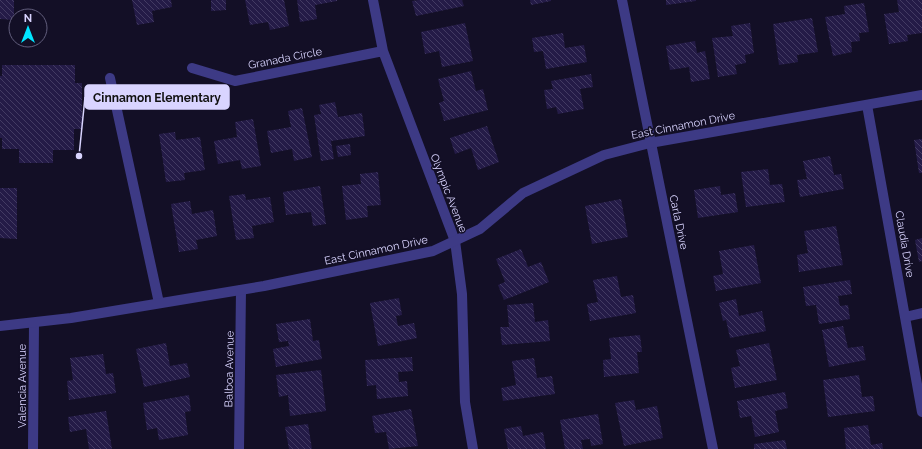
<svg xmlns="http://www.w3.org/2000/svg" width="922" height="449" font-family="Raleway,sans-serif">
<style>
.building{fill:url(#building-back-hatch)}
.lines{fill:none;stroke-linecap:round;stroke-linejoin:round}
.service{stroke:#3d3a85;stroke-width:10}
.minor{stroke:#3d3a85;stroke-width:10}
.tertiary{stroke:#3d3a85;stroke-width:10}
.labels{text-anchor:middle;stroke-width:3;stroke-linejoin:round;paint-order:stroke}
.street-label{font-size:11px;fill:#d9d4ff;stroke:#130f26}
.leader{fill:none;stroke:#d9d4ff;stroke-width:1.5}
.callout-dot{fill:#d9d4ff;stroke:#130f26;stroke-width:1.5}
.callout{fill:#d9d4ff;stroke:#d9d4ff;stroke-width:1.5}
.callout-label{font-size:12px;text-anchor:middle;font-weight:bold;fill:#111}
</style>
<defs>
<pattern id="building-back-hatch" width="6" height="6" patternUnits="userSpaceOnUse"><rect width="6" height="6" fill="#241b47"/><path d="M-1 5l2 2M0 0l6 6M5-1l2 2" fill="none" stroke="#433b63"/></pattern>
</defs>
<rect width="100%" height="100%" fill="#130f26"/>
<path class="building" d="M0,0h14v20l-14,-1z
M132,0h39l1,7 -20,4 2,11 -17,3z
M211,0h15v10l-15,1z
M245,0h39l5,26 -19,4 -2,-8 -18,3z
M297,0h40v1l-22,4 2,14 -17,3z
M419,0h43l2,6 -48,10 -4,-15z
M530,0h21v1l-20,4z
M666,0h30v1l-30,4z
M897,0h25v33l-15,2 1,6 -19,3 -5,-30 15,-2z
M864,3l5,29 -10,1 1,8 -9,1 1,10 -19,4 -8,-39 20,-3 -1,-8z
M812,18l6,34 -21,3 1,7 -19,3 -6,-41z
M465,23l8,38 -31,6 -3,-16 -14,3 -4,-22z
M750,23l4,30 -9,2 1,8 -11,2 2,9 -19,3 -6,-39 21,-2 -2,-10z
M563,33l2,15 19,-3 3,17 -41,7 -3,-18 -9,1 -2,-14z
M695,41l2,12 8,-2 5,28 -19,3 -2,-15 -19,3 -4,-24z
M2,65h73v18h7v46h-8v21h-21v13h-34v-14h-17v-11h-2v-62h2z
M471,71l5,20 7,-2 5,21 -44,11 -5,-18 5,-2 -6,-22z
M591,74l2,13 -13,2 4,20 -26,5 -2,-7 -9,2 -3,-19 9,-1 -2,-8z
M335,102l3,15 24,-4 3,23 -34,5 3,18 -13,2 -7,-46 7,-1 -2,-9z
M302,108l10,49 -18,4 -2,-12 -21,4 -4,-22 24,-4 -3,-16z
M253,119l8,47 -19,3 -2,-9 -22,4 -4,-23 23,-4 -2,-15z
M487,126l12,36 -21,8 -7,-22 -16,6 -5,-16z
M175,132l1,8 24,-3 5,33 -21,3 1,7 -19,2 -7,-48z
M922,139v34h-3l-5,-33z
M350,144l1,11 -13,2 -2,-11z
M830,156l4,19 7,-1 3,15 -44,8 -3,-17 10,-1 -4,-18z
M768,169l2,16 12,-1 3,18 -39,5 -5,-35z
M378,172l3,33 -14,1 1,11 -22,3 -4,-34 19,-2 -1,-10z
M320,186l6,38 -13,2 -2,-14 -25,3 -3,-23z
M720,186l1,9 14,-2 3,19 -40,6 -4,-28z
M0,188h17v51l-17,-1z
M245,194l1,6 24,-3 4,25 -22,4 2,12 -18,2 -7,-44z
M621,199l7,38 -36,7 -7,-38z
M190,201l2,13 21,-4 4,26 -21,4 2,9 -19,3 -8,-48z
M836,226l7,39 -44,7 -2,-17 11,-2 -4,-22z
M922,238v23l-3,1 -4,-22z
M754,245l7,38 -45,8 -3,-15 10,-2 -4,-23z
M521,249l7,18 13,-5 8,20 -45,18 -6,-15 7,-3 -9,-23z
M617,276l4,21 12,-2 3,18 -46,8 -3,-17 11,-2 -5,-22z
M850,280l2,14 -14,2 2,10 8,-1 2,14 -31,5 -3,-19 -10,1 -3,-19z
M399,298l3,17 -6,1 2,10 16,-3 3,15 -39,8 -8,-43z
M736,299l3,17 23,-5 4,20 -36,7 -4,-18 -3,1 -4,-18z
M533,303l2,19 13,-2 2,21 -48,4 -2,-18h9l-2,-22z
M310,319l3,22 6,-1 3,19 -46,8 -3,-18 16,-3 -1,-5 -9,1 -3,-18z
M843,326l5,22 15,-2 3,14 -37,7 -7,-37z
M640,335l2,17h-5l2,21 -35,4 -1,-17 8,-1 -2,-21z
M166,343l4,23 17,-3 3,14 -46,10 -8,-38z
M769,343l8,37 -42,8 -4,-20 9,-2 -4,-16z
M103,354l3,20 7,-1 3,20 -47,7 -2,-19 6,-1 -3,-22z
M412,357l1,14 -15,1 1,10 8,-1 1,15 -31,3 -1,-14 -9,1 -2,-26z
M534,358l3,20 15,-2 3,18 -52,7 -2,-13 15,-3 -4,-24z
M321,370l5,41 -36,5 -2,-21 -9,2 -3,-22z
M859,375l3,22 11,-1 2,15 -47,6 -5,-37z
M785,392l3,16 -13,3 4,21 -24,5 -4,-21 -11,2 -3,-17z
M189,395l2,16 -6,1 3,23 -29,5 -2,-12 -10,2 -4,-27z
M634,400l2,10 21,-4 6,32 -39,8 -9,-43z
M411,409l7,37 -29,3 -3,-17 -11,1 -3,-17z
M106,411l6,38h-23l-3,-20 -16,3 -2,-15z
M598,414l5,30 -12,2 -1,-7 -9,1 2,9h-18l-5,-29z
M308,424l4,25h-23l-4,-22z
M868,425l3,20 11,-2 1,6h-37l-2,-21z
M521,426l2,10 20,-4 3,17h-38l-4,-20z
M785,440l2,9h-33v-5z"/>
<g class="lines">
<path class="service" d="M110,78l49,225"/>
<path class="minor" d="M373,0l10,51 72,190 7,53 3,108 8,47
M622,0l91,449
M192,68l43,13 148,-30
M867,105l55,307
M905,317l17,-4
M33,449l1,-126
M239,449l2,-159"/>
<path class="tertiary" d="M0,326l71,-8 193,-32 169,-35 47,-22 43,-36 81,-38 46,-12 272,-48"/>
</g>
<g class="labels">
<g class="street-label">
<text transform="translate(285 58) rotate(-11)" y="4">Granada Circle</text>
<text transform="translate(683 125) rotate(-11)" y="4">East Cinnamon Drive</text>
<text transform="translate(449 193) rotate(69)" y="4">Olympic Avenue</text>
<text transform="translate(679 222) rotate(78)" y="4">Carla Drive</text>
<text transform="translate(905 244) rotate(80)" y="4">Claudia Drive</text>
<text transform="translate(376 250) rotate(-12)" y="4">East Cinnamon Drive</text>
<text transform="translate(229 369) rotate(-89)" y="4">Balboa Avenue</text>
<text transform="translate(22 386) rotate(-90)" y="4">Valencia Avenue</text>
</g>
</g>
<path class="leader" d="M79 156L85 97"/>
<circle class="callout-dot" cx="79" cy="156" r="4"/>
<rect class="callout" x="85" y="85" width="144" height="24" rx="4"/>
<g class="callout-label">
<text x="157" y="102">Cinnamon Elementary</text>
</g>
<g transform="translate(28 28)"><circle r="19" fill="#130f26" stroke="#625e7d"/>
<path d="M0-3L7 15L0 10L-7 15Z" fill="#00e5ff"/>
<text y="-6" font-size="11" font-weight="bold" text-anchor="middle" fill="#d9d4ff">N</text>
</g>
</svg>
